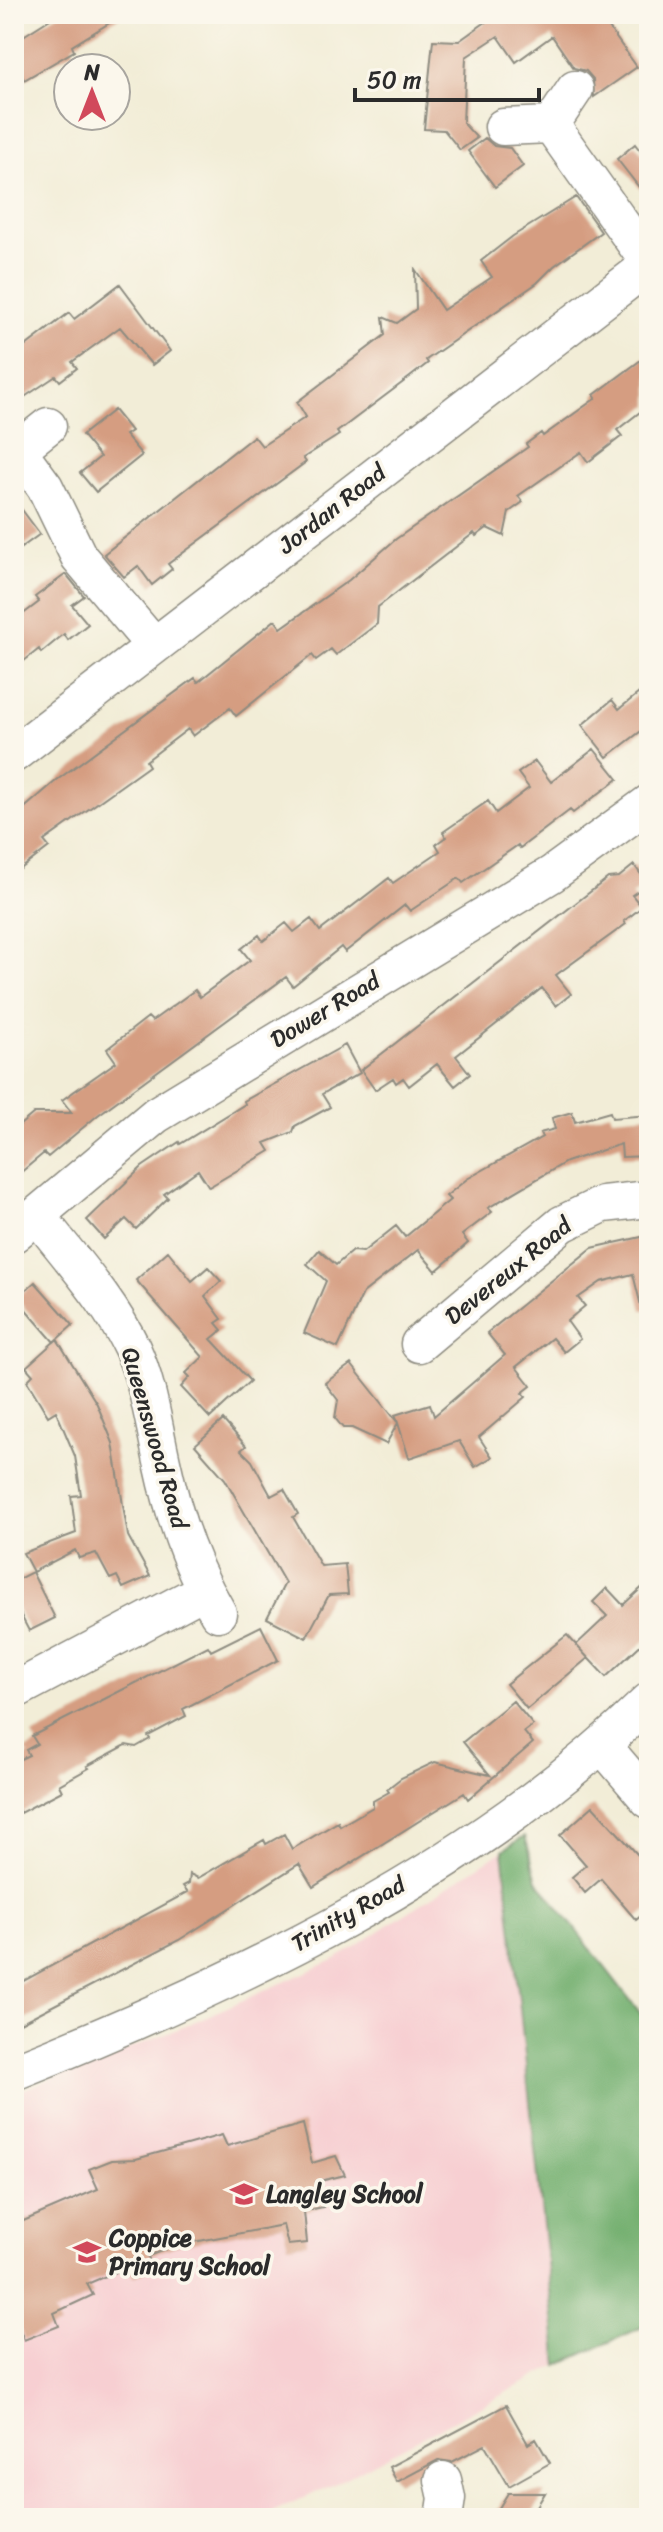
<svg xmlns="http://www.w3.org/2000/svg" width="663" height="2532" font-family="Sriracha,sans-serif">
<style>
.built{fill:#f7cfd2}
.forest{fill:#72af6e;stroke:#4e6d4c;stroke-width:2}
.building{fill:#d59d81}
.lines{fill:none;stroke-linecap:round;stroke-linejoin:round}
.minor-casing{stroke:#8e8c81;stroke-width:39}
.minor{stroke:#fff;stroke-width:36}
.labels{text-anchor:middle;stroke-width:7;stroke-linejoin:round;paint-order:stroke}
.street-label{font-size:24px;fill:#2b2b2b;stroke:#fbf7ec}
.poi-label{font-size:24px;font-weight:bold;fill:#2b2b2b;stroke:#fbf7ec;text-anchor:start}
</style>
<rect width="100%" height="100%" fill="#fbf7ec"/>
<filter id="ink" filterUnits="userSpaceOnUse"><feTurbulence type="fractalNoise" baseFrequency=".0125" numOctaves="2"/><feDisplacementMap in="SourceGraphic" scale="16" xChannelSelector="R" yChannelSelector="G"/><feConvolveMatrix kernelMatrix="1 2 1 2 8 2 1 2 1" color-interpolation-filters="sRGB"/></filter>
<filter id="wash" filterUnits="userSpaceOnUse"><feTurbulence type="fractalNoise" baseFrequency=".006" numOctaves="4" result="noise"/><feDisplacementMap in="SourceGraphic" scale="32" xChannelSelector="R" yChannelSelector="G"/><feGaussianBlur stdDeviation="1.8" result="paint"/><feColorMatrix in="noise" values="0 0 0 0 0 0 0 0 0 0 0 0 0 0 0 0 0 1.4 0 .05"/><feComposite in="paint" operator="in"/></filter>
<g filter="url(#wash)">
<rect width="100%" height="100%" fill="#f2edd7"/>
<path class="built" d="M503,1850l55,515 -224,119 -72,34h-248v-425l148,-57 176,-78z"/>
<path class="forest" d="M525,1836l12,44 112,144v300l-91,41 -55,-515z"/>
<g id="blocks">
<path class="building" d="M58,14h66l-52,32 2,5 -50,29 -2,-4 -8,5v-39z
M497,14h102l38,53 -43,30 -1,-18 -7,-8 -12,-3 -22,-32 -36,26 -18,-26 -32,21 -3,66 14,15 -17,12 -16,-20 -20,-1 9,-89 26,1z
M485,138l9,8 16,2 13,18 -28,21 -27,-36z
M635,144l14,18v38l-32,-41z
M576,197l25,35 -47,34 -17,17 -111,77 2,3 -18,14 -73,55 2,3 -36,23 3,4 -138,102 4,5 -20,16 -14,-19 -14,11 -20,-23 150,-118 8,10 44,-29 -9,-15 88,-67 -2,-18 14,6 19,-14 -1,-40 28,41 49,-33 -11,-16 32,-25z
M120,284l50,67 -18,14 -32,-38 -48,35 5,6 -17,13 -4,-5 -42,28v-49l55,-42 5,6z
M649,354v51l-32,25 5,6 -34,26 -7,-10 -63,44 5,6 -14,10 -5,24 -17,-8 -11,8 -2,-3 -96,74 -1,17 -41,31 -5,-6 -15,11 -4,-5 -76,61 -6,-8 -37,28 -5,-7 -42,32 3,5 -105,75 5,6 -35,27v-57l43,-37 138,-102 3,4 77,-62 6,8 68,-48 47,-41 132,-92 -2,-3 15,-11 2,3 53,-38 -2,-3z
M114,410l17,21 -6,4 17,20 -46,37 -16,-19 20,-16 -18,-22z
M14,499l26,35 -26,19z
M66,574l18,22 -12,9 16,19 -20,16 -4,-6 -23,19 -2,-4 -25,20v-48l25,-19 -4,-5z
M649,685v40l-42,32 -25,-32 30,-25 7,9z
M594,749l24,30 -45,34 -3,-3 -50,38 -2,-3 -55,38 -4,-5 -49,33 -5,-6 -60,47 -4,-5 -48,39 -7,-9 -188,138 -50,42 -4,-4 -30,25v-48l20,-17h38l-10,-13 54,-38 -9,-13 41,-32 4,4 43,-31 5,7 50,-37 -9,-11 18,-14 4,6 23,-18 8,9 17,-13 9,12 69,-53 4,5 47,-32 -4,-7 10,-7 -3,-5 45,-31 8,12 33,-25 -11,-15 17,-12 16,21z
M634,865l14,19 -16,11 10,12 -18,14 2,3 -70,51 15,19 -15,12 -14,-18 -86,68 14,18 -15,12 -18,-22 -28,22 -6,-8 -7,5 -3,-5 -18,12 -14,-20 247,-192 11,-1z
M345,1045l15,28 -38,21 8,13 -35,19 -2,6 -28,11 5,8 -61,36 -11,-17 -34,24 4,4 -32,31 -10,-10 -22,20 -17,-19 55,-53 37,-25 1,2 65,-40 -1,-3z
M572,1112l3,10 35,-10 2,6 37,-3v41l-27,1 -1,-13 -55,18 -78,46 4,4 -30,23 6,8 -32,28 -18,-21 -55,43 -25,55 -34,-15 22,-52 -19,-17 12,-14 17,15 16,-14 11,1 33,-26 9,11 45,-37 -4,-4 21,-17 75,-42 -2,-4 15,-4 -3,-11z
M646,1236l3,11v63h-7l-9,-36 -32,8 -23,16 7,8 -18,15 13,18 -16,13 -12,-14 -36,29 15,19 -9,7 4,4 -47,40 13,20 -17,10 -16,-26 -50,17 -11,-35 -12,21 -34,-16h-9l-8,-10 3,-18 -13,-17 26,-19 47,59 -3,-8 35,-11 4,12 71,-61 -18,-22 105,-85z
M168,1251l24,30 16,-14 13,14 -16,15 17,23 -6,4 6,7 -11,9 39,42 -40,37 -29,-31 9,-10 -4,-4 17,-16 -67,-77z
M35,1282l38,43 -19,17 -38,-44z
M57,1339l40,65 16,39 15,93 22,40 -27,12 -6,-12 -7,3 -14,-26 -17,5 -4,-8 -42,22 -10,-19 53,-20 -5,-37 10,-1 -6,-39 -19,-45 -8,5 -21,-35 6,-6 -7,-8z
M223,1420l23,26 -5,4 11,11 19,35 13,-7 14,25 -5,3 28,49 24,-2 3,30 -19,1 -23,43 -39,-20 18,-35 -60,-104 -30,-34z
M32,1572l23,46 -26,13 -15,-29v-21z
M649,1581v56l-43,40 -30,-32 31,-29 -14,-14 14,-14 16,17z
M261,1626l17,34 -95,49 3,7 -38,20 2,3 -14,8 -10,-2 -39,21 2,2 -30,17 3,6 -42,22 -6,-12v-39l15,-7 -3,-5 11,-6 -5,-8 176,-90 3,5z
M567,1635l21,23 -61,51 -21,-25z
M513,1701l20,24 -9,7 9,11 -65,56 -4,-6 -151,94 -14,-23 -120,76 -159,83 -6,-14v-23l174,-94 -5,-6 6,-3 1,-9 8,4 66,-38 2,4 18,-10 8,15 46,-27 2,4 33,-19v-6l16,-9 -2,-3 14,-11 34,-16 55,13 -27,-33z
M593,1806l56,61v42l-13,11 -35,-41 -16,14 -13,-16 14,-12 -26,-30z
M303,2124l9,39 24,-7 9,19 -29,7 7,25 -19,4 3,32 -19,2 -5,-20 -105,20 -30,11 4,12 -18,9 -7,-10 -40,17 6,11 -39,18 5,13 -35,14 -10,-26v-89l84,-36 -9,-20 23,-9 24,-1 86,-24 5,11z
M506,2405l22,39 8,-5 14,24 -41,23 -24,-41 -33,17 -14,-2 -41,22 -8,-15z
M508,2493h37l-15,25h-37z"/>
</g>
</g>
<g filter="url(#ink)">
<use href="#blocks" fill-opacity="0" stroke="#8e8c81" stroke-width="2"/>
<g class="lines">
<g class="minor-casing">
<path id="minor" d="M551,125l98,138
M503,127l48,-2 24,-36
M18,450l27,37 34,70 75,89
M14,453l34,-27
M14,754l635,-489
M37,1215c32,42 72,85 95,133 17,37 22,79 31,118 11,51 29,103 55,147
M14,1234l142,-119 396,-241 97,-71
M419,1344l143,-120 41,-20 46,-5
M14,1691l191,-101
M603,1746l46,54
M14,2072c223,-89 462,-202 635,-371
M443,2480l4,18 -3,20"/>
</g>
<use href="#minor" class="minor"/>
</g>
</g>
<defs>
<g id="school-bare" transform="scale(2.16)"><path d="M0-5L7-2L0 1L-7-2ZM-4 1L0 2.5L4 1V4Q0 6-4 4Z" fill="#d1495b" stroke="#fbf7ec" stroke-width="2.5" paint-order="stroke"/></g>
</defs>
<g fill-rule="evenodd">
<use href="#school-bare" x="244" y="2194"/>
<use href="#school-bare" x="87" y="2252"/>
</g>
<g class="labels">
<g class="street-label">
<text transform="translate(332 509) rotate(-38)" y="8">Jordan Road</text>
<text transform="translate(325 1010) rotate(-31)" y="8">Dower Road</text>
<text transform="translate(508 1271) rotate(-39)" y="8">Devereux Road</text>
<text transform="translate(155 1438) rotate(74)" y="8">Queenswood Road</text>
<text transform="translate(348 1914) rotate(-30)" y="8">Trinity Road</text>
</g>
<g class="poi-label">
<text x="266" y="2202">Langley School</text>
<text x="109" y="2246">Coppice<tspan x="109" dy="28">Primary School</tspan></text>
</g>
</g>
<rect width="663" height="2532" fill="none" stroke="#fbf7ec" stroke-width="48"/>
<g transform="translate(92 92)"><circle r="38" fill="#fbf7ec" stroke="#a8a59f" stroke-width="2"/>
<path d="M0-6L14 30L0 20L-14 30Z" fill="#d1495b"/>
<text y="-12" font-size="22" font-weight="bold" text-anchor="middle" fill="#2b2b2b">N</text>
</g>
<path d="M355 88v12h184v-12" fill="none" stroke="#2b2b2b" stroke-width="4"/>
<text x="367" y="88" font-size="24" fill="#2b2b2b" stroke="#fbf7ec" stroke-width="6" paint-order="stroke">50 m</text>
</svg>
